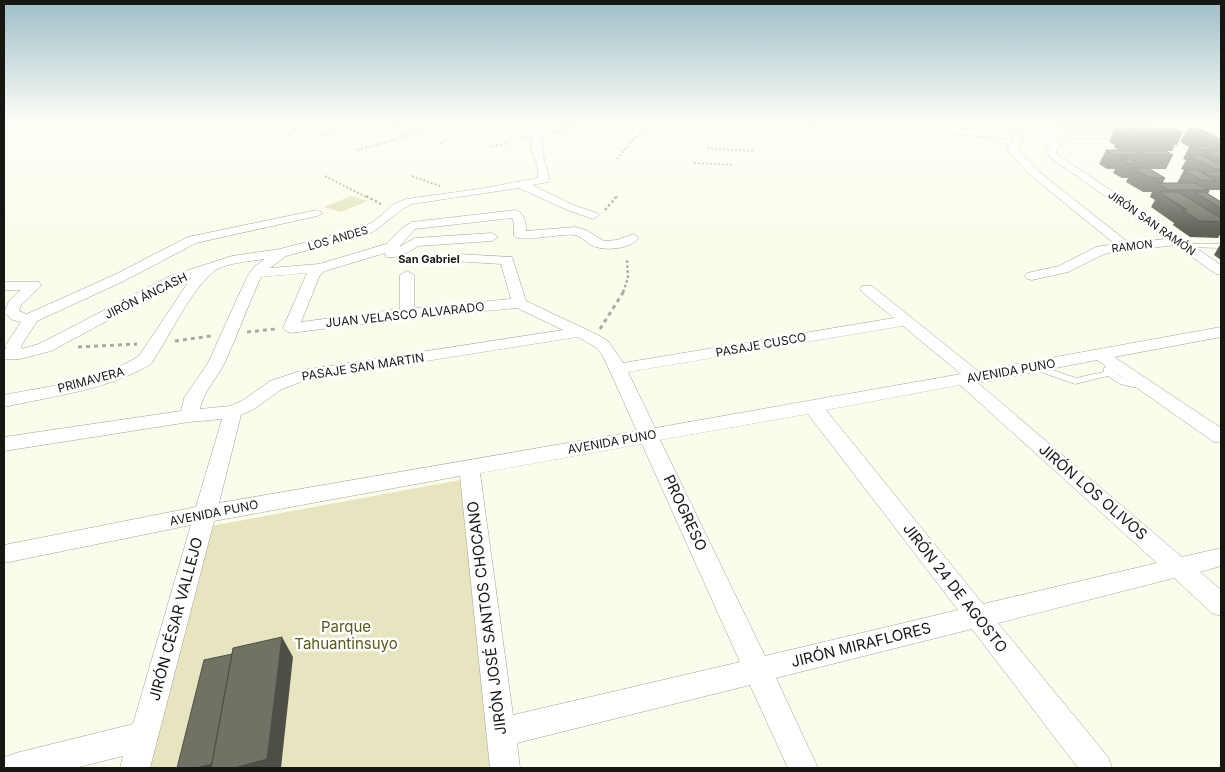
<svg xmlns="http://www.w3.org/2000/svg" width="1225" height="772" font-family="Inter,sans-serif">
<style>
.green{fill:#e6e5c0}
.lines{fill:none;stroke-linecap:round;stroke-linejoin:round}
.lane-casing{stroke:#a2a295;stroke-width:1}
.street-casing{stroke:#a2a295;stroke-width:1}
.secondary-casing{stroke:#a2a295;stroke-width:1}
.path-far2{stroke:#abab9f;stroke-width:2;stroke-dasharray:2 2;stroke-linecap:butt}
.path-far1{stroke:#abab9f;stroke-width:2.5;stroke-dasharray:2.5 2.5;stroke-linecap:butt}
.path{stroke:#abab9f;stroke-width:3;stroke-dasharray:4 4;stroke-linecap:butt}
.lane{fill:#fff;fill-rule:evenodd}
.street{fill:#fff;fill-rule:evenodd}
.secondary{fill:#fff;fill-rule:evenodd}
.wall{fill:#616157}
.shaded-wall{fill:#4f4f47}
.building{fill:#717165;stroke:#4f4f47}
.labels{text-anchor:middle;stroke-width:5;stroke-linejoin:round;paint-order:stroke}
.far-street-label{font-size:11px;fill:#171712;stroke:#fff}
.far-neighbourhood-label{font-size:11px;font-weight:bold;fill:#171712;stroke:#fff}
.street-label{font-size:12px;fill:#171712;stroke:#fff}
.near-street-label{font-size:15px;fill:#171712;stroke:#fff}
.near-park-label{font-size:15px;fill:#5b581b;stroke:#fff}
</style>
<rect width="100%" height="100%" fill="#fcfced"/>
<path class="green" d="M1036,124h119l15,7 -3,3 -101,-2z
M351,196l17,5 -27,11 -17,-5z
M460,480l36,288h-351l66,-242z"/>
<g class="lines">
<g class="lane-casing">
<path id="lane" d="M1185,244h36v4l-38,-1v-2z
M1035,364l41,14 28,-6v-4l4,-3 3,1c6,14 22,15 35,18l1,2 -4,3 -23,-5 -12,-8 -33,8 -43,-15 -1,-2z"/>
</g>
<g class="street-casing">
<path id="street" d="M439,124c31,-4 68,3 99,10l5,5c-3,14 4,27 6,41l-1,2 -16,3 41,20 24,8 2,2 -6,4 -28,-10 -46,-21 -107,16c-16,7 -27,21 -43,30l-83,22 -16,12 49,-4 67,-20 16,-16 10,-6 104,-12c9,3 10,13 10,21l49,-4 11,3 18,11 13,-1 16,-6 6,4c-9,11 -35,14 -48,7 -6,-3 -9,-9 -16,-10 -13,-2 -55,8 -61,1v-13l-2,-5 -97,11 -16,18 16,-9 77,-5 6,4 -6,4 -74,5c-8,6 -21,13 -32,11l-1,-4 -60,18 -5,4 -19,47 99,-13v-34l7,-4 7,4v33l97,-9 -10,-35 -48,-3 -2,-3 7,-4 54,3 14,44 74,35 9,6 14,21 271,-45 -32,-26 -2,-3 2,-3h10l106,85 243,-44v10l-107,20 107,71v15l-7,-1 -117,-82 -119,23 204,174 39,-9v18l-21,6 21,18v26l-9,-3 -38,-35 -176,45 110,134 4,11h-34l-106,-139 -196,49 42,90h-30l-38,-83 -233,58 3,25h-30l-30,-292 -246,45 -64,247h-30l3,-12 -48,12h-71l1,-11 11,-4 117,-29 58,-199 -187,38v-18l192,-38 26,-88 -33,3 -185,29v-14l177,-26 3,-13 24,-35 39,-86 8,-11 10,-7c-13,2 -39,4 -49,11 -25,18 -46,66 -65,94 -43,26 -98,32 -147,43v-12c45,-9 95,-14 135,-39l52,-78 -11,4 -129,69 -31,8h-16v-10h2l-1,-3 16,-24 -8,-2 -9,-7 5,-12 12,-11h-17v-8h35l2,3 -2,3 -18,17 -2,6 8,3 87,-39 74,-38 129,-27 6,3 -6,3 -121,27 -72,38 -87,40 -16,25 1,3 17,-5 131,-68 62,-20 48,-7 81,-21 12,-6 21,-18 12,-5 73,-10 59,-11 -1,-14 -6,-14 1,-12 -38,-6 -51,-5zM307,273l-24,55 3,3 5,2 116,-15 110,-10 46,22 -260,40 -33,11 -28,20 -12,5 -30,3c4,-19 17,-30 25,-47 13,-28 23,-57 36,-85zM903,326l58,48 -306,54 -27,-56zM578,337l19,11 6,8 34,75 -418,72 22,-88 13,-6 28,-20 24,-9zM960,385l197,178 -174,41 -157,-194zM808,414l150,196 -193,46 -105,-216zM642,444l98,218 -227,53 -33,-242z
M867,124h32l103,7 17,4 4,8 -6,6 21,22 91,72 37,-4 -115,-81 -5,-6 5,-8c-12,-22 -35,-9 -49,-20 21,-3 47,0 59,20l-5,8 1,2 164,111v10l-5,-1 -41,-29 -71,9 -36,18 -36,8 -5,-1 -2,-3 2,-3 32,-7 37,-19 19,-3 -85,-69 -23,-25 2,-5 4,-3 -1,-3 -141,-12z
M1070,133l127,1 5,3 -5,3 -130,-2v-4z"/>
</g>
<g class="secondary-casing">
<path id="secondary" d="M1163,124h15l43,20v9l-56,-26z"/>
</g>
<path class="path-far2" d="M369,126l4,-2
M543,126l32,1
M265,130l12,-6
M381,131l21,-7
M548,134l42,-10
M288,135l20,-11
M321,135l20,-11
M441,144l9,-8
M492,147l16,-4
M707,148l46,3
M357,150l37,-10 37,-14
M617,159l17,-21 24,-14
M694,163l40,2
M325,176l43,22
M412,176l28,10
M616,198l2,-3"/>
<path class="path-far1" d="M366,196l15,8
M605,210l12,-14
M623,292l5,-14 -1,-18"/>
<path class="path" d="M600,329l24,-38
M247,332l29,-3
M175,341l36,-5
M78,347l59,-3"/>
<use href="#lane" class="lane"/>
<use href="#street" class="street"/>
<use href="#secondary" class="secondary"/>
</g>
<path class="wall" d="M800,124h22l-5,2z
M1114,129l69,3 -6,13h-2l-3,6h-6l7,4 -7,14h-17l16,9 -2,5h14l7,-13 -3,-1 5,-9 -3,-1 6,-12 -9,-5 7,-13 34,10v48l-1,3h-10l-2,4 13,8v31l-3,5 -28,-1 -17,-12 1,-2 -23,-16 4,-7 -5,-3 2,-5h-9l-17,-10 2,-4h-6l-9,-5 2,-4h-8l-8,-5 7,-14h13l-5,-3 1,-2 -6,-3z
M1221,243v17l-7,-5z"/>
<path class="shaded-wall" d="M282,637l11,20 -12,111h-47z
M212,764l12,4h-29z"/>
<path class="building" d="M1114,129h62l7,3h-62z
M1187,129h13l21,10v7z
M1120,134l51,1 8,3h-52z
M1190,146h20l8,4h-20z
M1106,150h26l8,5h-27z
M1139,150h25l9,5h-25z
M1204,151h15l2,1v7z
M1189,155h12l20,10v4h-6z
M1120,159h10l10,5h-11z
M1133,168h15l17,10h-15z
M1184,170h13l19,11 -14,-1z
M1203,172h18v4h-11z
M1157,183h38l13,7h-39z
M1159,192h19l43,26v4l-22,-1 -17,-11h5z
M1194,192h11l16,10v6z
M282,637l-15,122 -33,9h-23l22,-120z
M232,654l-20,110 -17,4h-18l27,-108z"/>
<linearGradient id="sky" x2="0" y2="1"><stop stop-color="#9dbec8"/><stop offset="0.53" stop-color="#fefef7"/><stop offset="1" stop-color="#fefef7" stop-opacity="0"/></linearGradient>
<rect width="1225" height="232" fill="url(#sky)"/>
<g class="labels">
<g class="far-street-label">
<text transform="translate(1152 223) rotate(35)" y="4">JIRÓN SAN RAMÓN</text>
<text transform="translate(338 238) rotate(-16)" y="4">LOS ANDES</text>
<text transform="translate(1132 246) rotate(-7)" y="4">RAMON</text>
</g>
<g class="far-neighbourhood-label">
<text x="429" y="263">San Gabriel</text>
</g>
<g class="street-label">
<text transform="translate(146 296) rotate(-26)" y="4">JIRÓN ÁNCASH</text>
<text transform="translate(405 315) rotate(-6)" y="4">JUAN VELASCO ALVARADO</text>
<text transform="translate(761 345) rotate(-10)" y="4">PASAJE CUSCO</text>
<text transform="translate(363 367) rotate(-9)" y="4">PASAJE SAN MARTIN</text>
<text transform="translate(1011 371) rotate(-10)" y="4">AVENIDA PUNO</text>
<text transform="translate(91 380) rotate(-15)" y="4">PRIMAVERA</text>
<text transform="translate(612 442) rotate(-10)" y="4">AVENIDA PUNO</text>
<text transform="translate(214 513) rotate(-11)" y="4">AVENIDA PUNO</text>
</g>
<g class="near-street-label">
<text transform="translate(1093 492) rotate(41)" y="5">JIRÓN LOS OLIVOS</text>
<text transform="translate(685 513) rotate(65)" y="5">PROGRESO</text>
<text transform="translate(955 588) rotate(52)" y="5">JIRÓN 24 DE AGOSTO</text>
<text transform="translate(487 618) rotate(-97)" y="5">JIRÓN JOSÉ SANTOS CHOCANO</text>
<text transform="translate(176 619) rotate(-75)" y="5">JIRÓN CÉSAR VALLEJO</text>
<text transform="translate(861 645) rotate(-14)" y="5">JIRÓN MIRAFLORES</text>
</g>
<g class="near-park-label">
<text x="346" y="632">Parque<tspan x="346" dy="17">Tahuantinsuyo</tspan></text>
</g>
</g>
<rect width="1225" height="772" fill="none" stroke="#171712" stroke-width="10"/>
</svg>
